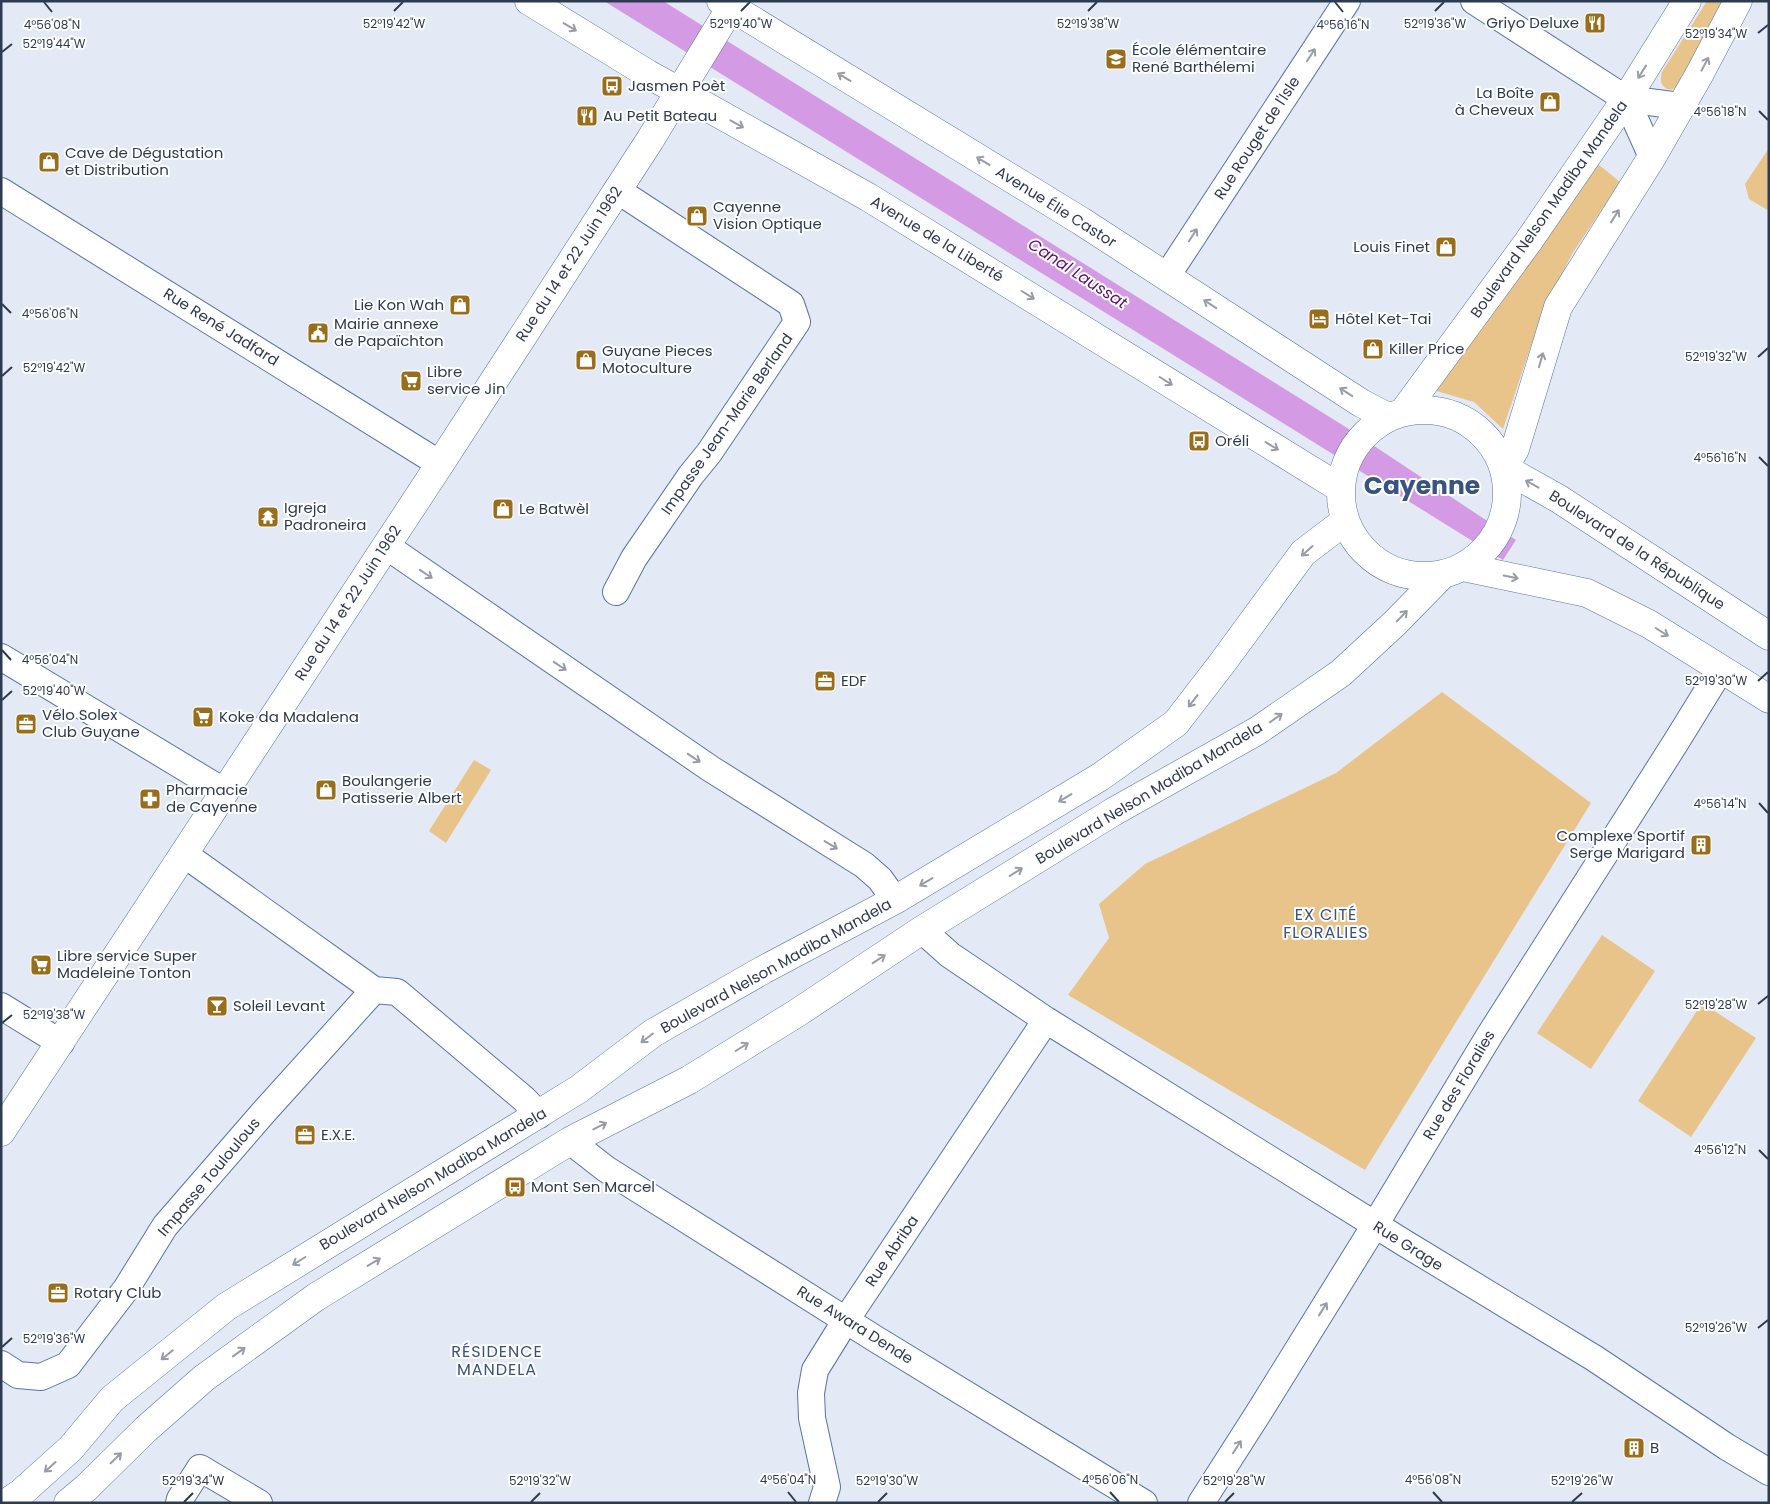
<svg xmlns="http://www.w3.org/2000/svg" width="1770" height="1504" font-family="Poppins,sans-serif">
<style>
.green{fill:#e8c48a}
.water{fill:#d59ae4}
.lines{fill:none;stroke-linecap:round;stroke-linejoin:round}
.street-casing{stroke:#5775a6;stroke-width:28}
.secondary-casing{stroke:#5775a6;stroke-width:29}
.street{stroke:#fff;stroke-width:26}
.secondary{stroke:#fff;stroke-width:28}
.oneway{stroke:#969da8}
.ticks{fill:none;stroke:#2d3b50;stroke-width:2}
.labels{text-anchor:middle;stroke-width:4;stroke-linejoin:round;paint-order:stroke}
.poi-label{font-size:15px;fill:#2d3b50;stroke:#fff;text-anchor:start}
.street-label{font-size:15px;fill:#2d3b50;stroke:#fff}
.water-label{font-size:16px;font-style:italic;fill:#5b126c;stroke:#fff}
.neighbourhood-label{font-size:16px;letter-spacing:1px;fill:#365381;stroke:#fff}
.town-label{font-size:25px;font-weight:bold;fill:#365381;stroke:#fff}
.ticks-label{font-size:12px;text-anchor:middle;fill:#2d3b50;stroke:#fff;stroke-width:4;stroke-linejoin:round;paint-order:stroke}
</style>
<rect width="100%" height="100%" fill="#e3eaf5"/>
<path class="green" d="M1707,1h17l-47,87c-12,5 -19,-4 -15,-16z
M1769,148v63l-20,-12 -4,-15z
M1598,164l22,18 -48,72 -31,62 -38,113 -29,-27 -41,-12z
M1442,692l149,111 -226,367 -297,-175 41,-57 -10,-34 46,-40 191,-91z
M474,760l17,10 -45,73 -17,-12z
M1602,935l53,36 -64,98 -54,-36z
M1702,1003l54,35 -65,99 -53,-36z"/>
<path class="water" d="M604,1h59l681,425 172,114 -13,20z"/>
<g class="lines">
<g class="street-casing">
<path id="street" d="M1474,1l152,98 54,7
M1626,99l26,58
M1,191l439,273
M1167,276l180,-275
M386,546l325,223 153,96 16,14 15,21
M616,592l18,-34 57,-83 18,-22 88,-131 -6,-18 -174,-114
M1,657l224,135
M184,854l190,136 23,2 127,107 15,16
M922,930l28,25 96,65 360,224 188,114 133,89 42,25
M1,1006l60,37
M570,1141l36,28 268,169 270,165
M1,1364l17,11 23,2 27,-12 58,-76 39,-63 98,-113 111,-123
M179,1503l1,-4 20,-31 59,35
M822,1503l5,-16 -15,-69 -1,-25 4,-23 31,-50 200,-300
M1201,1503l60,-94 114,-184 114,-189 187,-294 45,-73"/>
</g>
<g class="secondary-casing">
<path id="secondary" d="M529,1l119,73 220,123 472,291
M721,1l360,220 280,182 27,14
M1341 493a83 83 0 1 1 166 0a83 83 0 1 1-166 0Z
M1404,411l124,-169 98,-143 61,-98
M1504,468l11,-19 43,-142 94,-150 47,-82 39,-74
M1504,468l55,31 210,137
M1463,567l124,26 62,31 120,75
M1,1132l439,-668 210,-324 81,-133
M6,1503l15,-10 50,-45 41,-49 114,-92 353,-218 74,-56 110,-63 132,-70 205,-123 76,-54 47,-61 80,-109 42,-32
M68,1503l18,-15 60,-59 58,-51 112,-81 254,-156 119,-61 108,-67 125,-83 191,-118 144,-81 84,-58 54,-50 47,-48"/>
</g>
<use href="#street" class="street"/>
<use href="#secondary" class="secondary"/>
</g>
<defs><path id="oneway-shaft" d="M-6 0H5M1.5-3L5.5 0L1.5 3" fill="none" stroke-width="1.6" stroke-linecap="round" stroke-linejoin="round" transform="scale(1.25)"/></defs>
<g class="oneway">
<use href="#oneway-shaft" transform="translate(570 27) rotate(31)"/>
<use href="#oneway-shaft" transform="translate(1311 55) rotate(-57)"/>
<use href="#oneway-shaft" transform="translate(1705 64) rotate(-62)"/>
<use href="#oneway-shaft" transform="translate(1642 72) rotate(122)"/>
<use href="#oneway-shaft" transform="translate(844 77) rotate(-149)"/>
<use href="#oneway-shaft" transform="translate(737 124) rotate(29)"/>
<use href="#oneway-shaft" transform="translate(983 161) rotate(-149)"/>
<use href="#oneway-shaft" transform="translate(1615 216) rotate(-58)"/>
<use href="#oneway-shaft" transform="translate(1193 235) rotate(-57)"/>
<use href="#oneway-shaft" transform="translate(1028 295) rotate(32)"/>
<use href="#oneway-shaft" transform="translate(1210 304) rotate(-147)"/>
<use href="#oneway-shaft" transform="translate(1541 360) rotate(-74)"/>
<use href="#oneway-shaft" transform="translate(1166 381) rotate(32)"/>
<use href="#oneway-shaft" transform="translate(1346 392) rotate(-147)"/>
<use href="#oneway-shaft" transform="translate(1272 446) rotate(31)"/>
<use href="#oneway-shaft" transform="translate(1532 484) rotate(-151)"/>
<use href="#oneway-shaft" transform="translate(1307 551) rotate(138)"/>
<use href="#oneway-shaft" transform="translate(426 574) rotate(34)"/>
<use href="#oneway-shaft" transform="translate(1511 577) rotate(12)"/>
<use href="#oneway-shaft" transform="translate(1402 616) rotate(-46)"/>
<use href="#oneway-shaft" transform="translate(1662 632) rotate(32)"/>
<use href="#oneway-shaft" transform="translate(560 666) rotate(34)"/>
<use href="#oneway-shaft" transform="translate(1193 701) rotate(128)"/>
<use href="#oneway-shaft" transform="translate(1276 718) rotate(-35)"/>
<use href="#oneway-shaft" transform="translate(694 758) rotate(34)"/>
<use href="#oneway-shaft" transform="translate(1065 798) rotate(149)"/>
<use href="#oneway-shaft" transform="translate(831 845) rotate(31)"/>
<use href="#oneway-shaft" transform="translate(1016 872) rotate(-32)"/>
<use href="#oneway-shaft" transform="translate(926 882) rotate(149)"/>
<use href="#oneway-shaft" transform="translate(879 959) rotate(-33)"/>
<use href="#oneway-shaft" transform="translate(647 1038) rotate(143)"/>
<use href="#oneway-shaft" transform="translate(742 1047) rotate(-32)"/>
<use href="#oneway-shaft" transform="translate(600 1126) rotate(-27)"/>
<use href="#oneway-shaft" transform="translate(299 1261) rotate(148)"/>
<use href="#oneway-shaft" transform="translate(374 1262) rotate(-31)"/>
<use href="#oneway-shaft" transform="translate(1323 1309) rotate(-58)"/>
<use href="#oneway-shaft" transform="translate(239 1352) rotate(-36)"/>
<use href="#oneway-shaft" transform="translate(167 1355) rotate(141)"/>
<use href="#oneway-shaft" transform="translate(1237 1447) rotate(-57)"/>
<use href="#oneway-shaft" transform="translate(116 1458) rotate(-44)"/>
<use href="#oneway-shaft" transform="translate(50 1467) rotate(138)"/>
</g>
<path class="ticks" d="M44,2l8,10M1335,2l8,10M394,11l9,-9M741,11l9,-9M1088,11l9,-9M1435,11l9,-9M1758,33l10,-8M2,52l10,-8M1759,111l9,9M2,304l9,9M1758,357l10,-9M2,376l10,-9M1759,457l9,9M2,650l9,10M1758,681l10,-9M2,700l10,-9M1759,803l9,10M1758,1004l10,-8M2,1023l10,-8M1759,1150l9,9M1758,1328l10,-8M2,1347l10,-9M788,1492l8,10M1110,1492l9,10M1433,1492l9,10M184,1502l9,-9M531,1502l9,-9M878,1502l9,-9M1225,1502l9,-9M1572,1502l10,-9"/>
<defs>
<g id="restaurant-square" transform="scale(1.125)"><rect x="-9" y="-9" width="18" height="18" rx="4" fill="#986e1b" stroke="#fff"/><path d="M-5-6h1v4h1v-4h1v4h1v-4h1v5L-1.5 .5V6h-2V.5L-5-1ZM5-6V6H3V1.5H1.5Q1.5-4 5-6Z" fill="#fff"/></g>
<g id="school-square" transform="scale(1.125)"><rect x="-9" y="-9" width="18" height="18" rx="4" fill="#986e1b" stroke="#fff"/><path d="M0-5L7-2L0 1L-7-2ZM-4 1L0 2.5L4 1V4Q0 6-4 4Z" fill="#fff"/></g>
<g id="bus-square" transform="scale(1.125)"><rect x="-9" y="-9" width="18" height="18" rx="4" fill="#986e1b" stroke="#fff"/><path d="M-5-6H5V4H4V6H2V4H-2V6H-4V4H-5ZM-3.5-4V0h7V-4ZM-3.5 1.2v1.5H-2V1.2ZM2 1.2v1.5H3.5V1.2Z" fill="#fff"/></g>
<g id="shop-square" transform="scale(1.125)"><rect x="-9" y="-9" width="18" height="18" rx="4" fill="#986e1b" stroke="#fff"/><path d="M-5-2.5h2.3a2.7 3.5 0 0 1 5.4 0H5L5.5 6h-11ZM-1.5-2.5h3a1.5 2.3 0 0 0-3 0Z" fill="#fff"/></g>
<g id="hotel-square" transform="scale(1.125)"><rect x="-9" y="-9" width="18" height="18" rx="4" fill="#986e1b" stroke="#fff"/><path d="M-6-4.5h1.5V1H6V5H4.5V3h-9V5H-6ZM-4 0a1.8 1.8 0 1 1 3.6 0ZM.5 0V-2.5h3Q6-2.5 6 0Z" fill="#fff"/></g>
<g id="civic-square" transform="scale(1.125)"><rect x="-9" y="-9" width="18" height="18" rx="4" fill="#986e1b" stroke="#fff"/><path d="M-.6-6.5H3V-4.5H.6V-3L4-1V1h2V6H-6V1h2V-1L-.6-3ZM-1.2 2.5V6h2.4V2.5Z" fill="#fff"/></g>
<g id="supermarket-square" transform="scale(1.125)"><rect x="-9" y="-9" width="18" height="18" rx="4" fill="#986e1b" stroke="#fff"/><path d="M-6-5.5h2.5l.6 2H6L4.5 2H-2.5L-4.4-4H-6ZM-1.5 3.2a1.3 1.3 0 1 0 .1 0ZM3 3.2a1.3 1.3 0 1 0 .1 0Z" fill="#fff"/></g>
<g id="temple-square" transform="scale(1.125)"><rect x="-9" y="-9" width="18" height="18" rx="4" fill="#986e1b" stroke="#fff"/><path d="M0-6L5-2H3V0L6.5 2.5H4V6H1.5V3h-3V6H-4V2.5H-6.5L-3 0V-2H-5Z" fill="#fff"/></g>
<g id="office-square" transform="scale(1.125)"><rect x="-9" y="-9" width="18" height="18" rx="4" fill="#986e1b" stroke="#fff"/><path d="M-6-3h4V-5.5h4V-3h4V5H-6ZM-1-4.5V-3h2v-1.5ZM-6 0V1H6V0Z" fill="#fff"/></g>
<g id="pharmacy-square" transform="scale(1.125)"><rect x="-9" y="-9" width="18" height="18" rx="4" fill="#986e1b" stroke="#fff"/><path d="M-2-6h4v4h4v4h-4v4h-4v-4h-4v-4h4Z" fill="#fff"/></g>
<g id="building-square" transform="scale(1.125)"><rect x="-9" y="-9" width="18" height="18" rx="4" fill="#986e1b" stroke="#fff"/><path d="M-4-6H4V6H1V3H-1V6H-4ZM-2.5-4.3h1.7v1.8h-1.7ZM.8-4.3h1.7v1.8H.8ZM-2.5-1h1.7V.8h-1.7ZM.8-1h1.7V.8H.8Z" fill="#fff"/></g>
<g id="bar-square" transform="scale(1.125)"><rect x="-9" y="-9" width="18" height="18" rx="4" fill="#986e1b" stroke="#fff"/><path d="M-6-5H6L.8 .8V4.5H3.5V6h-7V4.5H-.8V.8Z" fill="#fff"/></g>
</defs>
<g fill-rule="evenodd">
<use href="#restaurant-square" x="1595" y="23"/>
<use href="#school-square" x="1116" y="59"/>
<use href="#bus-square" x="612" y="86"/>
<use href="#shop-square" x="1550" y="102"/>
<use href="#restaurant-square" x="587" y="116"/>
<use href="#shop-square" x="49" y="162"/>
<use href="#shop-square" x="697" y="216"/>
<use href="#shop-square" x="1446" y="247"/>
<use href="#shop-square" x="460" y="305"/>
<use href="#hotel-square" x="1319" y="319"/>
<use href="#civic-square" x="318" y="333"/>
<use href="#shop-square" x="1373" y="349"/>
<use href="#shop-square" x="586" y="360"/>
<use href="#supermarket-square" x="411" y="381"/>
<use href="#bus-square" x="1199" y="441"/>
<use href="#shop-square" x="503" y="509"/>
<use href="#temple-square" x="268" y="517"/>
<use href="#office-square" x="825" y="681"/>
<use href="#supermarket-square" x="203" y="717"/>
<use href="#office-square" x="26" y="724"/>
<use href="#shop-square" x="326" y="790"/>
<use href="#pharmacy-square" x="150" y="799"/>
<use href="#building-square" x="1701" y="845"/>
<use href="#supermarket-square" x="41" y="965"/>
<use href="#bar-square" x="217" y="1006"/>
<use href="#office-square" x="305" y="1135"/>
<use href="#bus-square" x="515" y="1187"/>
<use href="#office-square" x="58" y="1293"/>
<use href="#building-square" x="1634" y="1448"/>
</g>
<g class="labels">
<g class="poi-label">
<text x="1579" y="28" text-anchor="end">Griyo Deluxe</text>
<text x="1132" y="55">École élémentaire<tspan x="1132" dy="17">René Barthélemi</tspan></text>
<text x="628" y="91">Jasmen Poèt</text>
<text x="1534" y="98" text-anchor="end">La Boîte<tspan x="1534" dy="17">à Cheveux</tspan></text>
<text x="603" y="121">Au Petit Bateau</text>
<text x="65" y="158">Cave de Dégustation<tspan x="65" dy="17">et Distribution</tspan></text>
<text x="713" y="212">Cayenne<tspan x="713" dy="17">Vision Optique</tspan></text>
<text x="1430" y="252" text-anchor="end">Louis Finet</text>
<text x="444" y="310" text-anchor="end">Lie Kon Wah</text>
<text x="1335" y="324">Hôtel Ket-Tai</text>
<text x="334" y="329">Mairie annexe<tspan x="334" dy="17">de Papaïchton</tspan></text>
<text x="1389" y="354">Killer Price</text>
<text x="602" y="356">Guyane Pieces<tspan x="602" dy="17">Motoculture</tspan></text>
<text x="427" y="377">Libre<tspan x="427" dy="17">service Jin</tspan></text>
<text x="1215" y="446">Oréli</text>
<text x="284" y="513">Igreja<tspan x="284" dy="17">Padroneira</tspan></text>
<text x="519" y="514">Le Batwèl</text>
<text x="841" y="686">EDF</text>
<text x="42" y="720">Vélo Solex<tspan x="42" dy="17">Club Guyane</tspan></text>
<text x="219" y="722">Koke da Madalena</text>
<text x="342" y="786">Boulangerie<tspan x="342" dy="17">Patisserie Albert</tspan></text>
<text x="166" y="795">Pharmacie<tspan x="166" dy="17">de Cayenne</tspan></text>
<text x="1685" y="841" text-anchor="end">Complexe Sportif<tspan x="1685" dy="17">Serge Marigard</tspan></text>
<text x="57" y="961">Libre service Super<tspan x="57" dy="17">Madeleine Tonton</tspan></text>
<text x="233" y="1011">Soleil Levant</text>
<text x="321" y="1140">E.X.E.</text>
<text x="531" y="1192">Mont Sen Marcel</text>
<text x="74" y="1298">Rotary Club</text>
<text x="1650" y="1453">B</text>
</g>
<g class="street-label">
<text transform="translate(1257 138) rotate(-57)" y="5">Rue Rouget de l'Isle</text>
<text transform="translate(1056 207) rotate(32)" y="5">Avenue Élie Castor</text>
<text transform="translate(1549 209) rotate(-55)" y="5">Boulevard Nelson Madiba Mandela</text>
<text transform="translate(937 239) rotate(31)" y="5">Avenue de la Liberté</text>
<text transform="translate(569 264) rotate(-57)" y="5">Rue du 14 et 22 Juin 1962</text>
<text transform="translate(221 327) rotate(32)" y="5">Rue René Jadfard</text>
<text transform="translate(727 424) rotate(-55)" y="5">Impasse Jean-Marie Berland</text>
<text transform="translate(1637 550) rotate(33)" y="5">Boulevard de la République</text>
<text transform="translate(348 603) rotate(-57)" y="5">Rue du 14 et 22 Juin 1962</text>
<text transform="translate(1149 793) rotate(-31)" y="5">Boulevard Nelson Madiba Mandela</text>
<text transform="translate(776 966) rotate(-29)" y="5">Boulevard Nelson Madiba Mandela</text>
<text transform="translate(1459 1085) rotate(-59)" y="5">Rue des Floralies</text>
<text transform="translate(209 1177) rotate(-50)" y="5">Impasse Touloulous</text>
<text transform="translate(433 1179) rotate(-31)" y="5">Boulevard Nelson Madiba Mandela</text>
<text transform="translate(1408 1246) rotate(32)" y="5">Rue Grage</text>
<text transform="translate(892 1251) rotate(-56)" y="5">Rue Abriba</text>
<text transform="translate(855 1325) rotate(32)" y="5">Rue Awara Dende</text>
</g>
<g class="water-label">
<text transform="translate(1078 273) rotate(33)" y="6">Canal Laussat</text>
</g>
<g class="neighbourhood-label">
<text x="1326" y="920">EX CITÉ<tspan x="1326" dy="18">FLORALIES</tspan></text>
<text x="497" y="1357">RÉSIDENCE<tspan x="497" dy="18">MANDELA</tspan></text>
</g>
<g class="town-label">
<text x="1422" y="494">Cayenne</text>
</g>
</g>
<g class="ticks-label">
<text x="394" y="28">52°19'42"W</text>
<text x="741" y="28">52°19'40"W</text>
<text x="1088" y="28">52°19'38"W</text>
<text x="1435" y="28">52°19'36"W</text>
<text x="52" y="29">4°56'08"N</text>
<text x="1343" y="29">4°56'16"N</text>
<text x="1716" y="38">52°19'34"W</text>
<text x="54" y="48">52°19'44"W</text>
<text x="1720" y="116">4°56'18"N</text>
<text x="50" y="318">4°56'06"N</text>
<text x="1716" y="361">52°19'32"W</text>
<text x="54" y="372">52°19'42"W</text>
<text x="1720" y="462">4°56'16"N</text>
<text x="50" y="664">4°56'04"N</text>
<text x="1716" y="685">52°19'30"W</text>
<text x="54" y="695">52°19'40"W</text>
<text x="1720" y="808">4°56'14"N</text>
<text x="1716" y="1009">52°19'28"W</text>
<text x="54" y="1019">52°19'38"W</text>
<text x="1720" y="1154">4°56'12"N</text>
<text x="1716" y="1332">52°19'26"W</text>
<text x="54" y="1343">52°19'36"W</text>
<text x="788" y="1484">4°56'04"N</text>
<text x="1110" y="1484">4°56'06"N</text>
<text x="1433" y="1484">4°56'08"N</text>
<text x="193" y="1485">52°19'34"W</text>
<text x="540" y="1485">52°19'32"W</text>
<text x="887" y="1485">52°19'30"W</text>
<text x="1234" y="1485">52°19'28"W</text>
<text x="1582" y="1485">52°19'26"W</text>
</g>
<rect width="1770" height="1504" fill="none" stroke="#2d3b50" stroke-width="5"/>
</svg>
